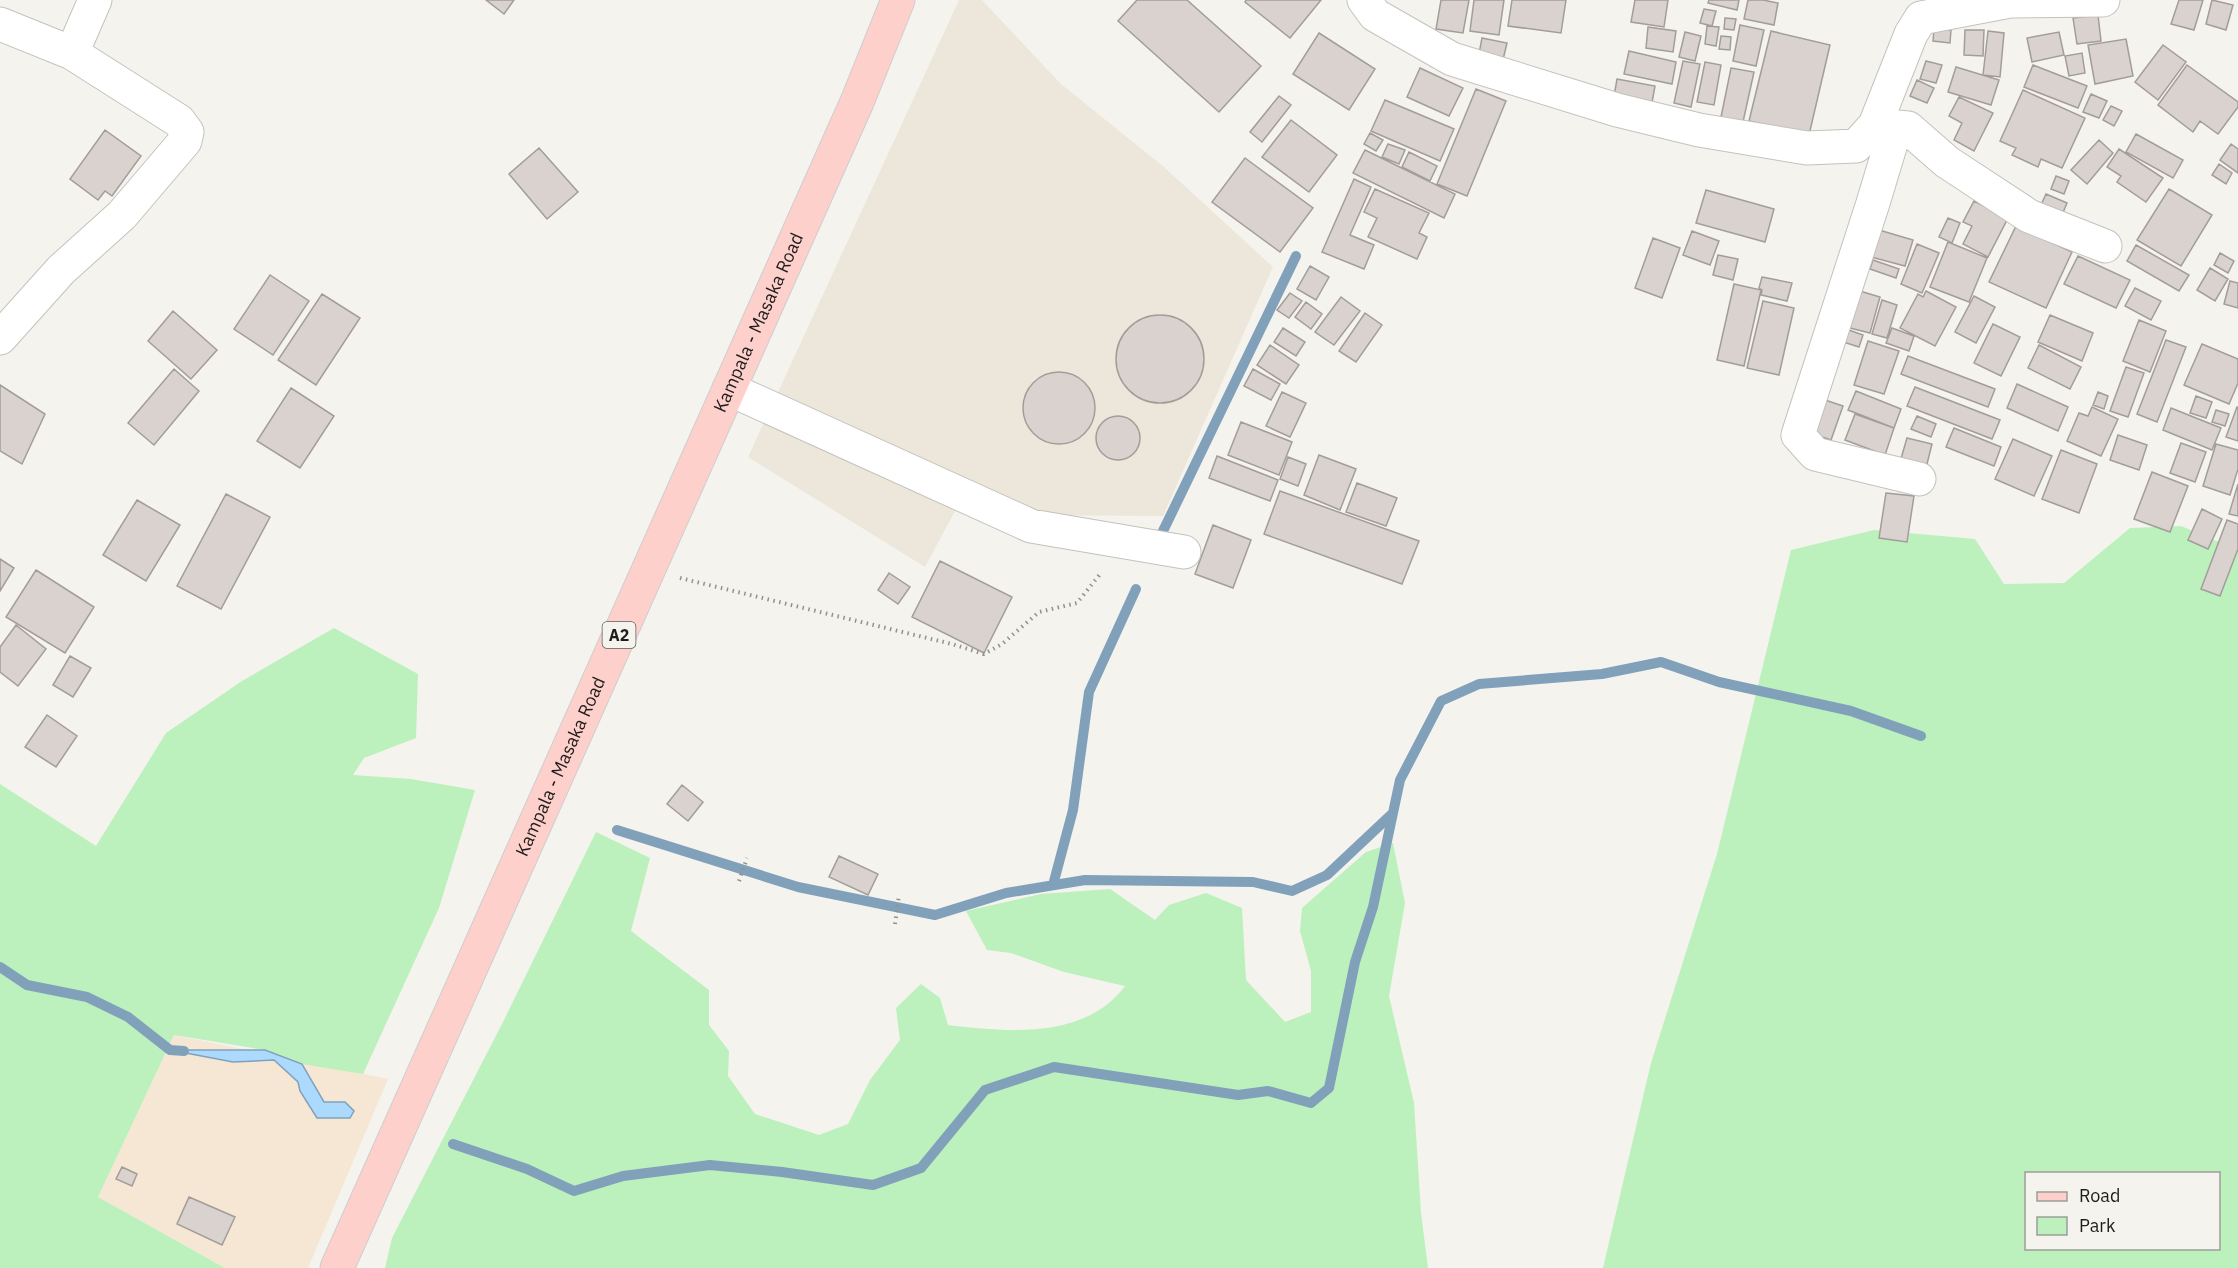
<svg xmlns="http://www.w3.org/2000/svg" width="2238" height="1268" font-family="'IBM Plex Sans',sans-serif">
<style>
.commercial{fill:#f5e7d3}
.built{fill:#ece7da}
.green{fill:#bcf0bd;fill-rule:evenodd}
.water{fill:#acdaff;stroke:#81a1bb;stroke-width:1.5}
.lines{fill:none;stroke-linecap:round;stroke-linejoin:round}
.stream{stroke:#81a1bb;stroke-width:10}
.building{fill:#d9d2cf;stroke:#a39d9a;stroke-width:1.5}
.minor-casing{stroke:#c4c2bd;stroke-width:35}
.major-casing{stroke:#cecdcd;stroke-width:35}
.path{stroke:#92918d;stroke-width:4;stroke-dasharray:1.5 4.5;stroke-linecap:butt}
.minor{stroke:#fff;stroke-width:33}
.major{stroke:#fed0cc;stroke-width:33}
.labels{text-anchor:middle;stroke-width:6;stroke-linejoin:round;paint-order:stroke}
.shield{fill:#f5f3ed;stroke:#5e5d5a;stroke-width:1.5}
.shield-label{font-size:16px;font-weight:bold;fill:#1e1d1b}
.street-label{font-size:18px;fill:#1e1d1b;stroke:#f5f3ed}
</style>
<rect width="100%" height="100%" fill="#f5f3ed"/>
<path class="commercial" d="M174,1035l214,44 -80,189h-83l-127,-71z"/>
<path class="built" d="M959,0h23l79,84 103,83 109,100 -110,249 -138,-1 -55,-32 -45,84 -177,-110z"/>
<path class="green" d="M2181,526l57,24v718h-635l48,-205 66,-209 74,-304 83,-20 101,9 29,45 60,-1 66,-55zM2026,1174h192v74h-192z
M334,628l84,46 -2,64 -52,20 -11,17 58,4 64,11 -36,118 -76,166 -61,-10 -37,-14 -91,-15 -76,162 127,71h-225v-484l96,62 70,-113 76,-52z
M596,832l54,26 -19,73 78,59v35l20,26 -1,25 27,38 64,21 29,-11 22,-44 30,-40 -4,-32 25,-24 19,14 8,27c59,7 137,15 177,-39l-61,-14 -53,-19 -24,-3 -21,-39 75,-17 69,-5 45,31 14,-15 37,-12 36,15 4,72 39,42 26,-10v-41l-11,-40 2,-23 64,-56 27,-9 12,60 -16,93 25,107 7,110 7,55h-1043l7,-30 112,-218z"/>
<path class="water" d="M170,1050h95l37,14 22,38h21l9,9 -4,7h-33l-17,-27 -2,-9 -24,-22 -41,2z"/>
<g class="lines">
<path class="stream" d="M1163,531l133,-275
M617,830l181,57 137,28 71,-22 79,-13 168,2 39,9 35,-16 66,-62
M1053,885l20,-75 16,-118 47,-103
M0,967l27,18 60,12 41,20 42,33 14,1
M453,1144l74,25 47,22 49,-15 87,-11 72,7 91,13 48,-17 64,-78 69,-23 184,28 30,-4 43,12 18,-15 26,-126 18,-55 27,-127 41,-79 38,-17 123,-10 59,-12 58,20 132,29 70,25"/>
</g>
<path class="building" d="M486,0h28l-10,14z
M1137,0h50l74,66 -42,46 -101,-91z
M1246,0h75l-31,38 -45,-36z
M1441,0h28l-6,33 -27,-4z
M1474,0h30l-5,35 -29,-4z
M1512,0h54l-5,33 -53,-7z
M1635,0h33l-4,27 -33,-5z
M1709,0h30l-2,10 -29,-7z
M1748,0h15l15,3 -4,22 -30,-6z
M2179,0h24l-9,30 -23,-6z
M2212,0l21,5 -7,25 -20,-6z
M1704,9l12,2 -4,15 -12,-3z
M2098,15l3,26 -24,3 -4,-26z
M1725,18l11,1 -2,11 -10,-1z
M1740,25l24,5 -8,36 -23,-5z
M1707,26l12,1 -3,19 -11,-2z
M1648,27l28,4 -3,21 -27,-4z
M1934,29l17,1 -1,13 -17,-2z
M1965,30h19l-1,26 -19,-1z
M1771,31l59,14 -21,90 -60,-14z
M1988,31l16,2 -4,44 -17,-2z
M1685,32l16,4 -6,25 -16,-4z
M2059,32l5,23 -32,7 -5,-24z
M1319,33l56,36 -26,41 -56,-36z
M1721,36l10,1 -1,13 -11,-1z
M1482,38l25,5 -5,21 -24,-5z
M2126,39l7,37 -38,8 -7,-39z
M2163,45l23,17 -28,38 -23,-18z
M1629,51l47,11 -4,22 -48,-10z
M2082,53l3,20 -16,3 -4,-20z
M1683,61l17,3 -9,43 -17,-4z
M1926,61l16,4 -6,18 -16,-4z
M1705,62l16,3 -7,40 -17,-3z
M2033,65l54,21 -9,22 -54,-21z
M2187,65l51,37v5l-20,27 -18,-13 -7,11 -35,-27z
M1956,67l43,13 -8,25 -43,-13z
M1420,68l43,20 -14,28 -42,-19z
M1731,68l23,4 -11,50 -22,-5z
M1617,79l38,7 -4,22 -38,-6z
M1917,80l17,8 -7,15 -17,-7z
M1476,89l30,12 -39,95 -30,-12z
M2023,90l62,28 -23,50 -21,-9 -3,8 -26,-12 4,-7 -16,-7z
M2091,94l16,7 -8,17 -16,-6z
M1279,96l12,9 -29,37 -12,-10z
M1959,97l34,16 -19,38 -20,-11 8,-17 -13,-7z
M1385,100l69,29 -14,32 -69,-30z
M2111,106l11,5 -8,15 -11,-6z
M1291,120l46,35 -28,37 -47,-35z
M105,130l36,26 -29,40 -7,-5 -7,9 -28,-21z
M1370,133l13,7 -7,11 -12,-7z
M2136,134l47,26 -10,18 -47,-26z
M2099,140l14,13 -26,31 -16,-14z
M1388,144l17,6 -6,14 -17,-7z
M2231,144l7,5v24l-18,-13z
M539,148l39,44 -31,27 -38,-45z
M2119,149l44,29 -17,24 -29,-20 4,-6 -14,-9z
M1365,150l90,44 -11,24 -91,-45z
M1409,152l28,14 -7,15 -28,-14z
M1245,158l68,50 -33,44 -68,-50z
M2219,164l13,9 -6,11 -14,-9z
M2056,176l13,5 -5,13 -13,-5z
M1354,179l17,8 -21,48 24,10 -10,24 -42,-17z
M1375,189l54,24 -10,20 8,4 -10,22 -49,-22 9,-19 -13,-6z
M2169,189l43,26 -31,51 -44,-26z
M1706,190l68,19 -9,33 -69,-19z
M2046,194l21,9 -5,12 -22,-8z
M1974,201l34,17 -20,39 -25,-13 9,-18 -9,-4z
M1948,218l12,5 -8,20 -13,-6z
M2016,226l56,26 -26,56 -57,-26z
M1879,230l34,10 -8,26 -34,-9z
M1692,231l27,10 -9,24 -27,-10z
M1653,238l27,10 -18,50 -27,-10z
M1948,242l39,16 -18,44 -39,-15z
M1917,244l22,9 -17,40 -21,-9z
M2136,245l53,30 -10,16 -52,-30z
M2220,253l14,8 -6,12 -14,-8z
M1718,255l20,4 -5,21 -20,-5z
M2078,256l52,24 -14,28 -52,-24z
M1873,260l26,9 -3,9 -26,-9z
M1310,266l19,11 -13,23 -19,-11z
M2210,268l18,11 -13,22 -18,-11z
M270,275l39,26 -36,54 -39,-26z
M1762,277l30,6 -5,18 -26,-6 1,-5 -3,-2z
M2230,281l8,2v25l-14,-4z
M1734,284l27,6 -17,76 -27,-6z
M2135,288l26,13 -10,19 -26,-14z
M1853,289l27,8 -10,36 -28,-7z
M1926,291l30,16 -21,39 -35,-18 18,-34 5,3z
M1290,293l12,8 -13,17 -12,-8z
M322,294l38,24 -44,67 -38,-25z
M1974,296l21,11 -19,36 -21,-11z
M1341,297l19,14 -26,34 -19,-13z
M1882,300l15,5 -10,33 -15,-4z
M1763,301l31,7 -15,67 -32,-7z
M1306,302l16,12 -11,15 -16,-12z
M173,311l44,39 -26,29 -43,-38z
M1365,313l17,12 -26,37 -17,-11z
M2050,315l43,18 -11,28 -44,-19z
M1116 359a44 44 0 1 1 88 0a44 44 0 1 1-88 0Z
M2139,320l27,11 -16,41 -27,-11z
M1993,324l27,13 -19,39 -27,-13z
M1283,328l22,14 -9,14 -22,-14z
M1843,328l20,7 -4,12 -19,-6z
M1892,328l22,8 -5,15 -23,-8z
M2166,340l20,7 -29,75 -20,-8z
M1868,341l31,10 -15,43 -30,-9z
M2202,344l36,15v24l-9,21 -45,-19z
M1270,345l29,20 -13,19 -29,-19z
M2039,345l42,22 -11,22 -42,-21z
M1908,356l87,33 -7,18 -87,-33z
M2126,367l18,6 -16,44 -18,-6z
M174,369l25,22 -45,54 -26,-22z
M1253,369l27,15 -9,16 -27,-14z
M1023 408a36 36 0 1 1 72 0a36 36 0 1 1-72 0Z
M2017,384l51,23 -10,24 -51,-23z
M0,385l45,29 -23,50 -22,-13z
M1915,387l85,33 -8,19 -85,-33z
M291,388l43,28 -34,52 -43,-27z
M1856,391l45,18 -7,19 -46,-18z
M1282,392l24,11 -16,34 -24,-11z
M2098,392l10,4 -4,13 -11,-4z
M2196,396l16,6 -6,16 -16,-5z
M1825,400l18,6 -12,34 -18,-6z
M2092,407l26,12 -17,37 -34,-15 12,-28 9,3z
M2237,407h1v34l-12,-4z
M2171,408l50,20 -9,22 -49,-20z
M2216,410l13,4 -4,12 -13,-4z
M1855,414l39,14 -9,27 -40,-15z
M1096 438a22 22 0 1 1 44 0a22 22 0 1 1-44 0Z
M1917,416l19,8 -5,13 -20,-8z
M1241,422l51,20 -13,33 -51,-20z
M1954,428l47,19 -7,19 -48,-19z
M2118,435l29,10 -8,25 -29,-10z
M1907,438l25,6 -6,24 -26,-6z
M2013,439l39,17 -18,40 -39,-17z
M2181,443l25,9 -11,30 -25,-9z
M2216,444l22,6v19l-8,26 -27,-9z
M2061,450l36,14 -18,49 -37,-14z
M1319,455l37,14 -16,41 -36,-15z
M1217,456l61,24 -8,21 -61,-23z
M1288,457l18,7 -8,22 -18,-7z
M2152,472l36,14 -18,46 -36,-13z
M1357,483l40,15 -11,28 -40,-14z
M2238,484v32l-9,-2z
M1280,491l139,50 -17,43 -138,-50z
M1886,493l28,3 -7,46 -28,-4z
M226,494l44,23 -49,92 -44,-23z
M137,500l43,25 -34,56 -43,-26z
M2202,509l20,10 -14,30 -20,-9z
M2227,520l11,4v25l-18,47 -19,-7z
M1213,525l38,15 -18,48 -38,-14z
M0,559l14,9 -14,23z
M940,561l72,36 -28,56 -72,-36z
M36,570l58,37 -29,46 -59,-36z
M889,573l21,14 -12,17 -20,-14z
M16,625l30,24 -28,37 -18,-14v-25z
M70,656l21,12 -18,29 -20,-12z
M47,715l30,21 -21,31 -31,-20z
M682,785l21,17 -15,19 -21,-17z
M839,856l39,18 -10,21 -39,-18z
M122,1167l15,7 -5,12 -16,-7z
M189,1197l46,20 -13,28 -45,-21z"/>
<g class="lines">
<g class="minor-casing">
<path id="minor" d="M1364,0l11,15 77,44 165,51 82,20 108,18 49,-2 19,-21 33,3 39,34 82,54 76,30
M0,24l72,29 23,-53
M1875,125l36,-91 10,-16 89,-17 93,-1
M1896,127l-23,76 -75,232 17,19 104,25
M0,338l61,-68 61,-55 63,-74 2,-9 -8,-11 -107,-68
M729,389l302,137 153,26"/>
</g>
<g class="major-casing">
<g id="major">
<path id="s1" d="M337,1268l520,-1166 41,-102"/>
</g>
</g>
<path class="path" d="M680,578l272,66 32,10 18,-10 37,-32 38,-9 24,-30
M739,881l8,-23
M895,924l4,-29"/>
<use href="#minor" class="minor"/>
<use href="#major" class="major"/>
</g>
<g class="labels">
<rect class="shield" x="602.5" y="622" width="33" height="26" rx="4.5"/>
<g class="shield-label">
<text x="619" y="641">A2</text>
</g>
<g class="street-label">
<text dy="6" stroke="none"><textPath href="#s1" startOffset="1035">Kampala - Masaka Road</textPath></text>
<text dy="6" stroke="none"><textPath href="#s1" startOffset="549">Kampala - Masaka Road</textPath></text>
</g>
</g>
<rect x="2025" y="1172" width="195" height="78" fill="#f5f3ed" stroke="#9f9d99" stroke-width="1.5"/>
<rect x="2037" y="1192" width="30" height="9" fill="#fed0cc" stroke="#9f9d99" stroke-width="1.5"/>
<text x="2079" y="1202" font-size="18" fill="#1e1d1b">Road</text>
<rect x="2037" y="1217" width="30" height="18" fill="#bcf0bd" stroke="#9f9d99" stroke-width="1.5"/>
<text x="2079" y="1232" font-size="18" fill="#1e1d1b">Park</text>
</svg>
